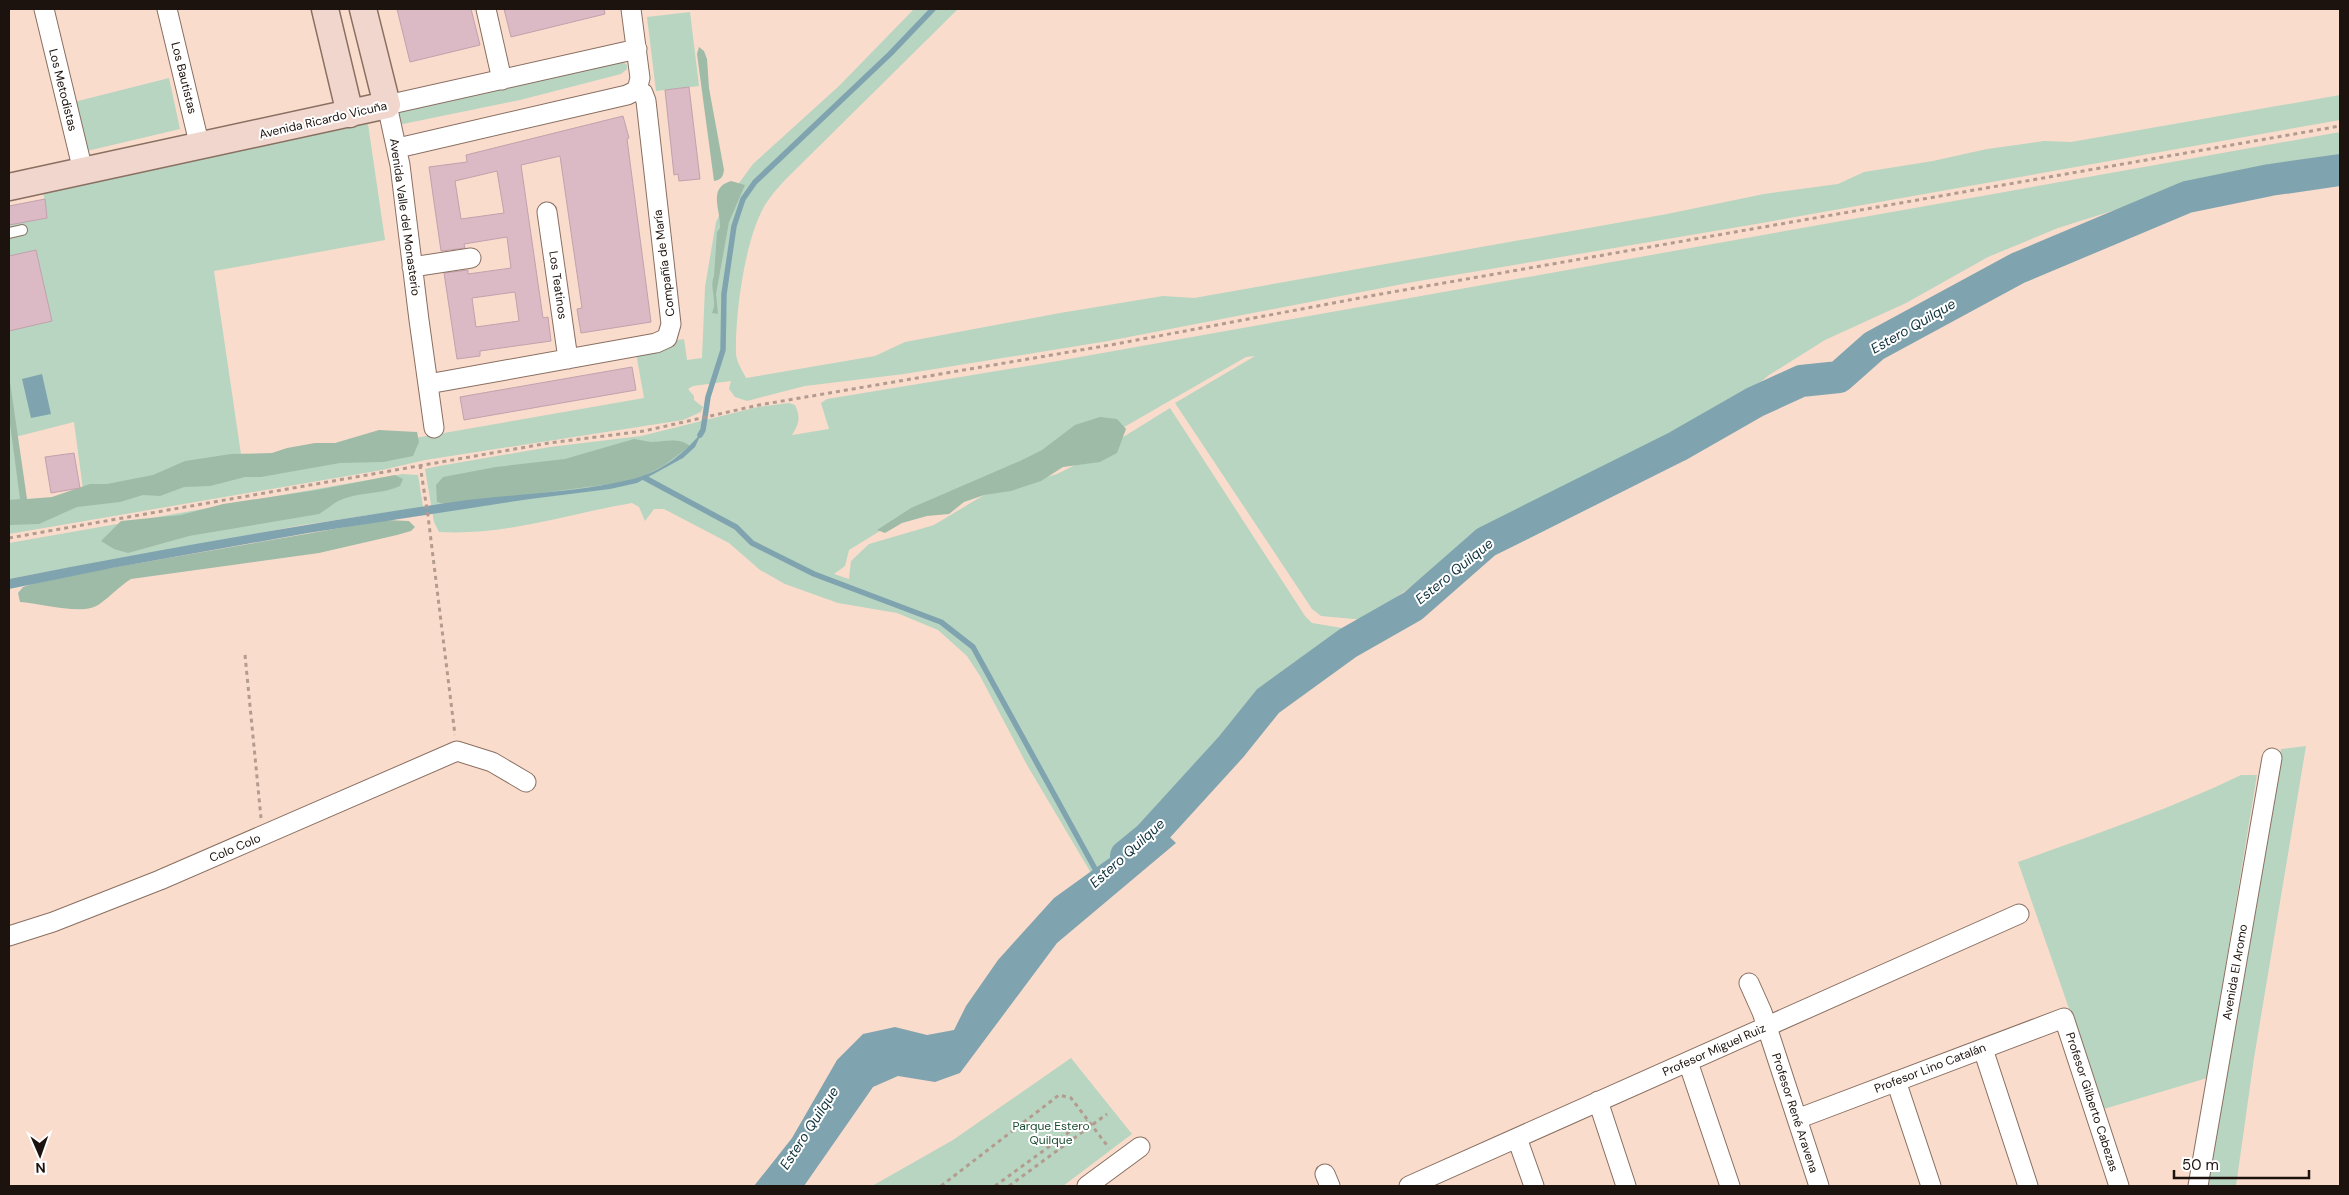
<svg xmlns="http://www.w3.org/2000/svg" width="2349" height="1195" font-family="'DM Sans',sans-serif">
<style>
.green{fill:#b7d5c1;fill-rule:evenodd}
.forest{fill:#9ebba7}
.water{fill:#80a4af}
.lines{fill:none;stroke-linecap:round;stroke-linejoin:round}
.stream{stroke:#80a4af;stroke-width:5.5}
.river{stroke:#80a4af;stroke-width:32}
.building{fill:#dbb9c5;stroke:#c1a2ad;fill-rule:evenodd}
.lane-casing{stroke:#896f61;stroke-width:12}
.street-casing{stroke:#896f61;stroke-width:21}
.secondary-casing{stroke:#896f61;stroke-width:29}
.path{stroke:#b39c8f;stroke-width:3;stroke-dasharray:4 4;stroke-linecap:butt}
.lane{stroke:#fff;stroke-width:10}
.street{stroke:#fff;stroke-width:19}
.secondary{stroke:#f0d6cc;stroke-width:26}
.labels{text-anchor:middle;stroke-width:4;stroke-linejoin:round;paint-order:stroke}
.street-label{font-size:12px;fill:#1d130e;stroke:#fff}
.park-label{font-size:12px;fill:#1c4e32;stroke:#fff}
.water-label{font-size:14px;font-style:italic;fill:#0d313b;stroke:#fff}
</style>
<rect width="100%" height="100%" fill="#fadccc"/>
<path class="green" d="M914,9h44l-172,170c-11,12 -21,23 -27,38 -15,34 -24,98 -23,136 0,9 7,18 10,25l129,-22 30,-14 155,-29 103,-17 31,2 473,-84 97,-20 74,-10 26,-12 69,-11 54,-12 57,-8 27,1 269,-47v25l-584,104 -343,58 -305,59 -204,33 -99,12 -58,15 -12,-4 -6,-8 2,-8 -38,5 -5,3 6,7v4l9,7 -2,5 -18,8 -258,40 -43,10 -373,64v-313l1,3 37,-6 -4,-28 325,-66 17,116 -171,31 29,197 401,-70 -9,-51 49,-8 3,21 15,-2 3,-71 11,-65 12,-24 25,-34 86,-78zM74,422l10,75 -60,11 -9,-71z
M690,12l9,74 -43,5 -9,-74z
M622,61l5,4v4l-6,5 -101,26 -122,25 -2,-11 3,-2z
M169,78l11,51 -93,22 -13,-49z
M2340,132v29l-178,31 -6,5 -98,31 -70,29 -82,46 -81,37 -56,35 -20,17 -48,29 -120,57 -99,57 -117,85 -44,-4 -9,-7 -137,-206 80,-47 -9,1 -141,81 -194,74 -62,38 -4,16 -11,8 15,5 2,-18 18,-17 65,-19 50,-30 73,-21 34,-17 79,-49 135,208 7,7 42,7c-29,25 -64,42 -91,68 -30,28 -54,64 -82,94 -28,30 -58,56 -90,81l-64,-108 -47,-89 -13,-20 -29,-26 -41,-17 -59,-10 -53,-19 -25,-14 -31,-27 -65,-34h-10l-9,12 -6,-14 -7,-4c-64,11 -127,33 -193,29l-5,-10 -9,-53 14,-3 111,-19 91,-11 117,-29 31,-4 6,2c6,13 4,18 -3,30l37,-6 -8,-26 6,-4 225,-37z
M402,474l16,1 5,32 -120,18 -294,54v-36z
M2306,746l-52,312 -18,128h-30l75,-437z
M2241,775h16l-50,303 -103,31 -86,-247c74,-27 151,-52 223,-87z
M1071,1058l61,76 -69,52h-191l81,-46z"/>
<path class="forest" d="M699,47l5,4 3,8 2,29 15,82c-1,7 -3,10 -10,11l-17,-127z
M731,181l14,4 -16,37 -13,72 2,20 -6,-1c6,-13 -3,-24 2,-37l3,-44 3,-4c1,-18 -13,-40 11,-47z
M9,375l18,124 25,-2 38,-13h17l46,-9 32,-14 46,-7 41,-1 15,-5 28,-5h20l44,-13 38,2 2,10 -6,14 -30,6 -43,1 -79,14h-16l-35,9 -26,1 -24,9 -17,-1 -23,7 -43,5 -38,17 -30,1v-25l11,-1 -11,-83z
M1100,417l17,2 9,10 -9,24 -17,9 -37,5 -22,14 -30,10 -27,4 -20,7 -15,12 -22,2 -25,7 -17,10 -8,-3 34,-22 109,-47 22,-11 33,-25z
M634,439c6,1 11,2 17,3 14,0 27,-5 39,4l-27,20 -29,15 -186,24 -11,-3 -1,-17 7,-8 53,-10 69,-8z
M395,475l8,4 -3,7c-17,8 -37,6 -54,12 -11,3 -17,10 -27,16l-130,22 -61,17 -14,-4 -13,-8 20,-20 60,-6 42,-11 94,-14z
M386,520l23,1 6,6 -4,4 -14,4 -78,18 -188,26c-12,7 -28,25 -37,28 -17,7 -55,-4 -74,-5l-2,-9 5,-6 24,-8z"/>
<path class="water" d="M42,374l9,40 -20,4 -9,-39z
M703,430l-8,17 -12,11 -46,25 -27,6 -80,10 -222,34 -196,35 -103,21v-10c147,-29 295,-55 444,-77 59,-8 122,-9 180,-23 28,-7 54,-27 70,-49z
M1152,820l24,23 -119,100 -97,130 -25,9 -37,-6 -25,11 -69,99h-50l38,-48 45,-78 26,-26 32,-7 32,8 27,-5 12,-24 32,-46 56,-62 75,-54z"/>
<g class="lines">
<path class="stream" d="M700,435l3,-5 5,-33 15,-47 1,-56 10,-68 9,-27 12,-17 135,-128 43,-45
M645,478l91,49 16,16 62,31 127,48 32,25 126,229"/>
<path class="river" d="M1126,856l22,-18 83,-91 37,-46 80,-58 65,-37 73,-64 192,-96 77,-44 46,-21 38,-4 35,-31 144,-78 169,-71 83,-17 70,-10"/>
</g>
<path class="building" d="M397,9h74l9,36 -70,17z
M504,9h100l1,5 -94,23z
M689,87l11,92 -21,2 -1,-7 -4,1 -9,-85z
M623,116l6,22 -2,1 24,183 -70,11 -4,-24 5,-1 -22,-152 -4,1 -35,8 22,153 5,-1 3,24 -71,10v5l-23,3 -13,-86 24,-3v4l43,-6 -4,-31 -43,7 1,4 -24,3 -12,-84 38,-5 -1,-7zM497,171l7,42 -43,6 -6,-38zM515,292l4,29 -43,6 -4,-29z
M45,199l2,19 -38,7v-19z
M36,250l16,71 -43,10v-75z
M632,367l4,23 -172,30 -4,-23z
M74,453l6,35 -29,5 -6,-36z"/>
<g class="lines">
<g class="lane-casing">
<path id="lane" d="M9,233l13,-3"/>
</g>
<g class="street-casing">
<path id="street" d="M44,9l39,162
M167,9l33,138
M486,9l16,71
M631,9l9,69 -3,12
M398,148l229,-53 10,-5
M547,212l21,147
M412,267l59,-9
M428,384l228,-41 11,-5 4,-14 -25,-223 -3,-8 -6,-3
M434,428l-15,-108 -19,-155 -13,-60 250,-56
M9,936l44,-14 107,-42 297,-129 35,11 34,20
M1749,983l13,29 57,174
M1983,1049l45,137
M1688,1062l42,124
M1896,1081l35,105
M1598,1101l28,85
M1797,1119l267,-101 55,168
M1517,1138l17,48
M1325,1174l5,12
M1087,1186l53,-39
M1409,1186l610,-272
M2198,1186l74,-428"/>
</g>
<g class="secondary-casing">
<path id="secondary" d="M325,9l25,105
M9,187l378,-82 -24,-96"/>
</g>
<path class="path" d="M420,465l8,51 27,219
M9,538l540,-95 95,-12 115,-26 357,-61 265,-50 959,-168
M245,655l16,163
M941,1186l118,-91 12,3 38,50
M995,1186l92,-67
M1009,1186l98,-72"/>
<use href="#lane" class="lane"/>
<use href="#street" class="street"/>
<use href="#secondary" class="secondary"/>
</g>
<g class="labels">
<g class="street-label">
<text transform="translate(184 78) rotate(76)" y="4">Los Bautistas</text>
<text transform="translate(63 90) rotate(76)" y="4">Los Metodistas</text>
<text transform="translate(323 120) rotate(-13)" y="4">Avenida Ricardo Vicuña</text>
<text transform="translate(405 217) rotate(82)" y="4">Avenida Valle del Monasterio</text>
<text transform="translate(664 263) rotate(-97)" y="4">Compañía de María</text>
<text transform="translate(558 285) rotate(82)" y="4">Los Teatinos</text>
<text transform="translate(235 848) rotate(-23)" y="4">Colo Colo</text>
<text transform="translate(2235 972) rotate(-80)" y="4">Avenida El Aromo</text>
<text transform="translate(1714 1050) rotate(-24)" y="4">Profesor Miguel Ruiz</text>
<text transform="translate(1930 1068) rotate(-21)" y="4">Profesor Lino Catalán</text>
<text transform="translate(2092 1102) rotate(72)" y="4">Profesor Gilberto Cabezas</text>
<text transform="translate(1795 1113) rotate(72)" y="4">Profesor René Aravena</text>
</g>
<g class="park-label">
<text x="1051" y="1130">Parque Estero<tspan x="1051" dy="14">Quilque</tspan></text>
</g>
<g class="water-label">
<text transform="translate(1913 326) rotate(-30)" y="5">Estero Quilque</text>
<text transform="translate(1454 571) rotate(-39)" y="5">Estero Quilque</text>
<text transform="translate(1127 853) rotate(-42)" y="5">Estero Quilque</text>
<text transform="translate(809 1128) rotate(-57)" y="5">Estero Quilque</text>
</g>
</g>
<rect width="2349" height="1195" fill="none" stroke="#1d130e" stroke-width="20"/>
<g transform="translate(40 1155) rotate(178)" stroke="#ffffff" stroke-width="4" paint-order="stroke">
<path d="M0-4L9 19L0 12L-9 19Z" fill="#1d130e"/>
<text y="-8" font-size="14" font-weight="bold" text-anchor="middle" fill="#1d130e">N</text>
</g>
<path d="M2174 1170v8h135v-8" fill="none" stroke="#1d130e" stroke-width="2.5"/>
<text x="2182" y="1170" font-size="15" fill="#1d130e" stroke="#ffffff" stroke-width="4" paint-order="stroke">50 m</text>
</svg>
